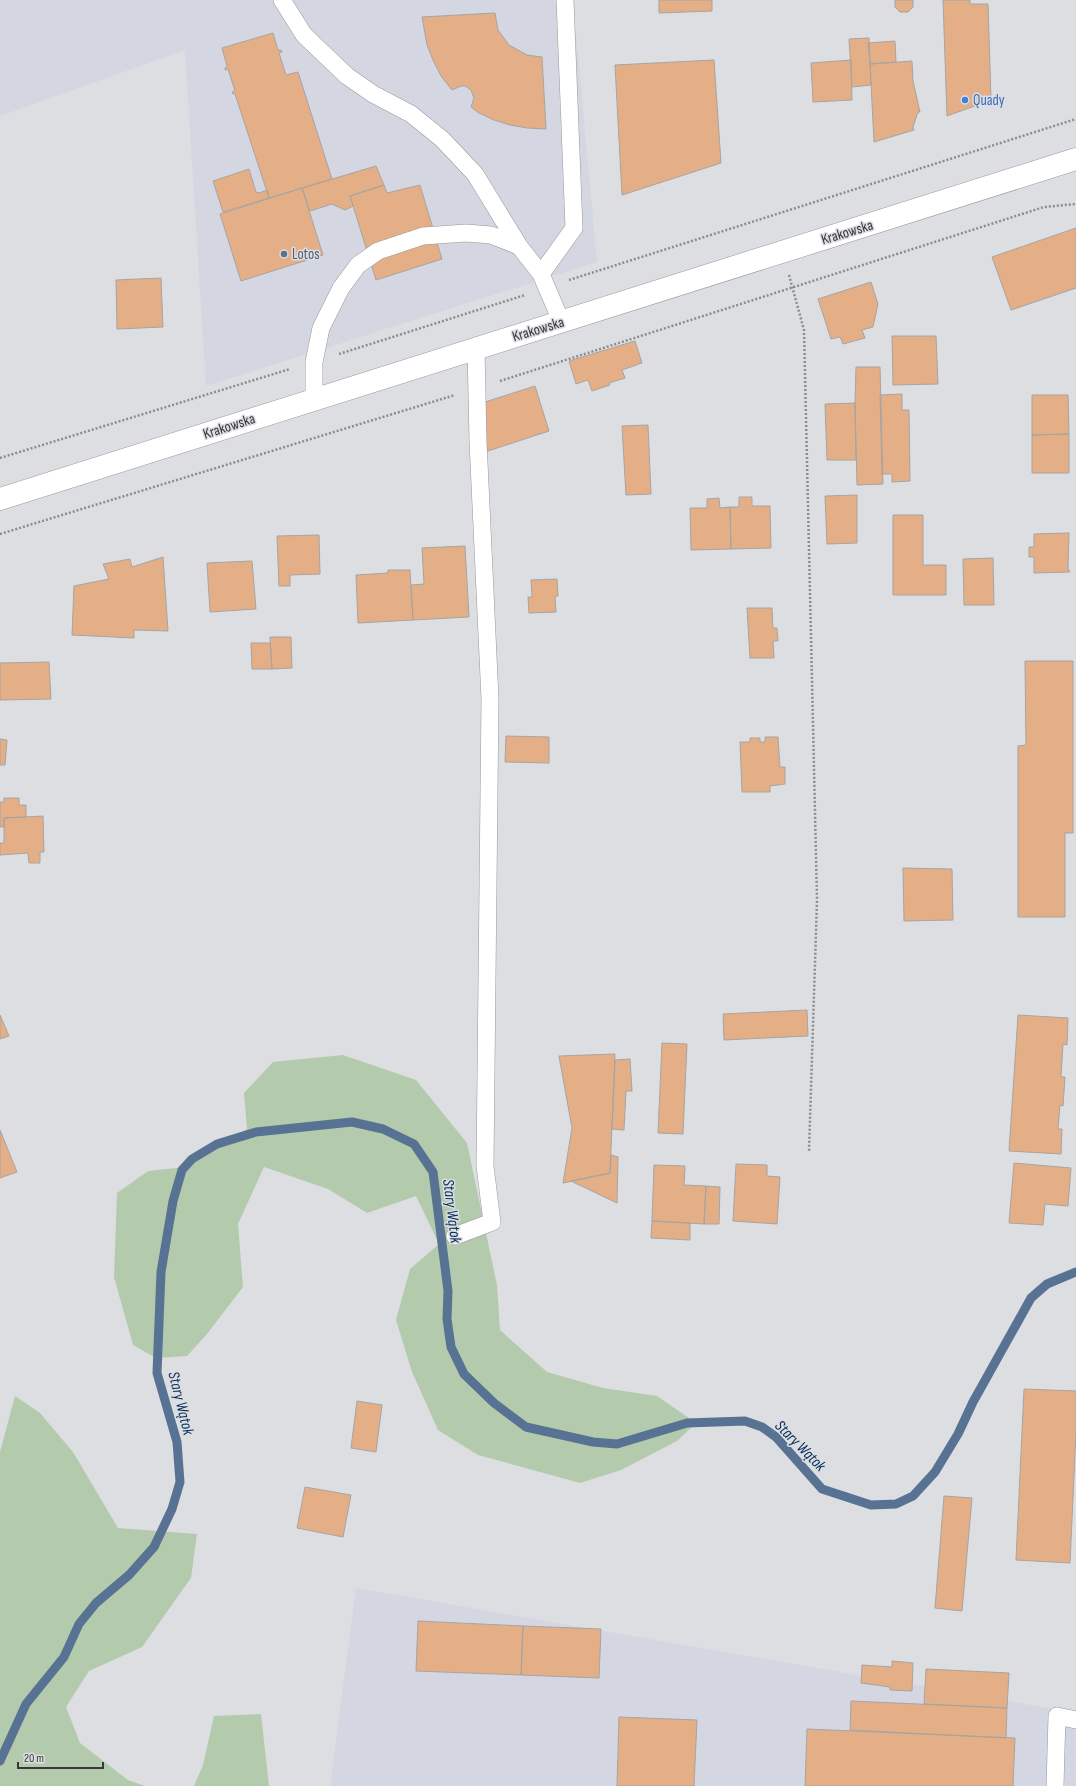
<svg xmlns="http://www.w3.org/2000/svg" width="1076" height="1786" font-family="'Sofia Sans Condensed',sans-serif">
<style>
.built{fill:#d4d6e1}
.green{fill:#b3cbac}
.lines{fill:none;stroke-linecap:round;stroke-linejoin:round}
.stream{stroke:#587293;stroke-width:9}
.building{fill:#e4af87;stroke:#a7a4a2}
.service-casing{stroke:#98989b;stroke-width:18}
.tertiary-casing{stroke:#98989b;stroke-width:23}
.path{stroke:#8b8c8e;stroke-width:2.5;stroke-dasharray:2 2;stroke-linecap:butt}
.service{stroke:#fff;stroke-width:17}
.tertiary{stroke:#fff;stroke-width:22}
.shop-dot{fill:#3f7fe0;stroke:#dddee1;stroke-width:1.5}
.service-dot{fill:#5c6f8a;stroke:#dddee1;stroke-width:1.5}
.labels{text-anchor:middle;stroke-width:3;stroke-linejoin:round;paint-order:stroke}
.shop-label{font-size:15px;fill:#366cbe;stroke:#dddee1;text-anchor:start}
.street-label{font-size:15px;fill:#383839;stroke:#dddee1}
.service-label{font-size:15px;fill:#4e5e75;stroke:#dddee1;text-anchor:start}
.water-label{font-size:16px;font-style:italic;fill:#042e5a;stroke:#dddee1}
</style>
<rect width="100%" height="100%" fill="#dddee1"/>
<path class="built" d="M0,0h573l24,262 -391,124 -21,-336 -185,66z
M356,1588l720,125v73h-746z"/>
<path class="green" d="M343,1055l73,25 51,63 30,142 3,45 47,42 56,16 54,8 39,27 -19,18 -56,29 -41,13 -102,-28 -40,-25 -26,-58 -16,-52 14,-51 29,-25 -23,-48 -49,17 -39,-24 -64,-22 -26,57 5,63 -36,47 -20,22 -31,2 -23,-13 -19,-68 3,-84 31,-22 38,-4 4,-10 57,-28 -3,-36 29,-31z
M15,1396l25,17 33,39 45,76 79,6 -6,44 -49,69 -53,24 -23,36 14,36 48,37 17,6h-145v-334z
M261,1714l8,72h-75l9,-21 11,-49z"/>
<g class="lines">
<path class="stream" d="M0,1761l26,-57 38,-47 15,-33 17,-21 33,-28 25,-28 18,-38 8,-27 -3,-40 -20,-69 4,-101 12,-71 9,-31 10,-11 25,-15 39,-12 96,-10 31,7 31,15 19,28 15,119 -1,28 4,28 13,27 30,29 32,24 67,15 24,2 70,-21 58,-2 17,6 14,10 46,52 49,16 25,-1 17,-8 22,-24 23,-38 15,-32 58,-104 16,-14 29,-12"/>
</g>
<path class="building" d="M659,0h53v11l-53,2z
M895,0h18v7l-5,5h-8l-5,-5z
M943,0h27v4h18l3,96 -44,16z
M495,13l3,17 11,15 18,10 15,2 4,72 -19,-1 -17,-3 -16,-5 -15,-7 -8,-6 3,-9 -3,-8 -6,-4h-4l-9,4 -11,-14 -8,-16 -6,-15 -5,-28z
M273,33l5,17h3l1,2 -3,1 7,22 12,-3 34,107 -63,19 -34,-104h-2l-1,-2 3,-1 -7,-22 -3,1v-2l2,-2 -5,-18z
M869,38l2,47 -19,2 -3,-48z
M895,41l1,21 -26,2 -2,-21z
M714,60l7,103 -99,32 -7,-130z
M851,60l1,40 -39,2 -2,-39z
M912,61l1,20 7,31h-2l-5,15 1,3 -40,12 -4,-78z
M376,166l8,19 -34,11 3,10 -8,4 -13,-6 -22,7 -8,-23z
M249,169l7,23 3,1 8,-3 2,8 -46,14 -10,-31z
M384,185l3,8 33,-8 22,74 -66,21 -26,-84z
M302,188l21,67 -82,26 -21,-67z
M1076,228v60l-65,22 -19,-53z
M161,278l2,49 -46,2 -1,-49z
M871,282l7,22 -5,23 -11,3 3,8 -22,6 -3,-7 -9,2 -13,-40z
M892,336h44l2,48 -45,1z
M635,341l7,22 -20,7 3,8 -16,5 1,2 -18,6 -4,-11 -12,4 -7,-23z
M856,367h24l3,117 -26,1 -2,-82z
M535,386l14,45 -64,21 -3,-49z
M902,394v16h7l1,71 -18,1v-8h-10l-2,-79z
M1032,395h36l1,39 -37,1z
M855,403l1,57h-29l-2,-56z
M648,425l3,69 -25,1 -4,-69z
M1069,434v39h-37v-38z
M857,495v48l-30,1 -2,-48z
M739,497h13v9h18l1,42 -40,1 -1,-42h9z
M719,498l1,10 10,-1 1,42 -40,1 -1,-42h17v-9z
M893,515h30v50h23v30h-53z
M1069,533l-1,37h1l1,2 -36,1v-16h-5v-10h5v-13z
M319,535l1,39 -30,1v11h-11l-2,-50z
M465,546l4,71 -56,3 -2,-35 13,-1 -2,-36z
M163,557l5,74 -34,-1v8l-62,-3 2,-49 35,-7 -6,-15 27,-5 2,8z
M993,558l1,47h-30l-1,-46z
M252,561l4,48 -46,3 -3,-49z
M388,570h22l3,50 -55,3 -2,-48 32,-2z
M557,579l1,17h-3l1,16 -27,1 -1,-16h4l-1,-17z
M747,608h25l1,20h4l1,13h-5l1,17h-24z
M270,637h21l1,31 -20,1z
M251,643h19l2,26h-20z
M1025,661h48v172h-8v84h-47v-171l8,-1z
M49,662l2,37 -51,1v-37z
M506,736l43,1v26l-44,-1z
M765,737h13l2,30h5v17l-15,2v6h-28l-2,-50h10v-4h10v4h5z
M0,739l7,1 -2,25h-5z
M4,798h15v7h7v12l-22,1v9h-4v-25h4z
M43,816l1,36h-4v11h-11l-1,-10 -28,2v-12h4v-25z
M903,868l49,1 1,51 -49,1z
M807,1010l1,26 -84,4 -1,-26z
M0,1015l9,21 -9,3z
M1018,1015l50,3 -1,27 -4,-1 -2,33h4l-2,29 -3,-1 -2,24h4l-1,25 -52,-3z
M662,1043l25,1 -4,90 -25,-1z
M615,1054l-5,119 -47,10 9,-55 -13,-72z
M630,1059l2,32h-6l-2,39 -12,-1 3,-69z
M0,1130l17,42 -17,6z
M611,1155l7,2 -1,46 -46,-22 39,-8z
M1014,1163l57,5 -3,38 -23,-2 -2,21 -34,-2z
M736,1164l31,1v11l13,1 -3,47 -44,-3z
M654,1165l31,1 -1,19 22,1 -2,38 -52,-3z
M706,1186l14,1 -1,37h-15z
M652,1221l38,2v17l-39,-2z
M1024,1389l52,2v41l-6,131 -54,-3z
M357,1401l25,4 -6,47 -25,-4z
M305,1487l46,8 -8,42 -46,-9z
M944,1496l28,2 -10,113 -27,-3z
M418,1621l105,5 -2,49 -105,-4z
M523,1626l78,3 -2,49 -78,-3z
M892,1661l21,2 -1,28 -22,-1v-3l-29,-4 1,-18 30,2z
M926,1669l83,4 -2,35 -83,-4z
M851,1701l156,7 -1,30 -156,-8z
M619,1717l78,3 -3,66h-77z
M807,1729l208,9 -2,48h-208z"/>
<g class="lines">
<g class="service-casing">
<path id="service" d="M282,0l22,35 43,41 26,18 38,20 31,25 33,35 44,72 22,28 20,47
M541,274l33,-46 -9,-228
M314,400v-38l7,-34 20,-40 17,-23 20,-14 45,-15 43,-3 25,2 28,11
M455,1236l37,-14 -7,-56 5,-467 -12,-258 -2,-93
M1055,1786l2,-70 19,4"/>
</g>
<g class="tertiary-casing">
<path id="tertiary" d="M0,499l1076,-340"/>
</g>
<path class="path" d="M789,275l15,55 13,570 -8,251
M569,280l507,-161
M339,354l186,-59
M500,381l544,-174 32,-3
M0,458l290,-89
M0,534l455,-139"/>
<use href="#service" class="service"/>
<use href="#tertiary" class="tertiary"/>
</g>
<circle class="shop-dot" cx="965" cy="100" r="4"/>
<circle class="service-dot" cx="284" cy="254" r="4"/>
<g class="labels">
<g class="shop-label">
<text x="973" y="105">Quady</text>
</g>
<g class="street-label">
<text transform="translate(847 232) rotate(-17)" y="5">Krakowska</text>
<text transform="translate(538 329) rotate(-17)" y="5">Krakowska</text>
<text transform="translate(229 426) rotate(-18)" y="5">Krakowska</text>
</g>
<g class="service-label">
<text x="292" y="259">Lotos</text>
</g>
<g class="water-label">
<text transform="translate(453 1211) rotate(83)" y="6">Stary Wątok</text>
<text transform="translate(182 1403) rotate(76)" y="6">Stary Wątok</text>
<text transform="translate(801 1445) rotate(45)" y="6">Stary Wątok</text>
</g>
</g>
<path d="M18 1762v6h85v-6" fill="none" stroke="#383839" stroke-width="2"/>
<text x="24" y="1762" font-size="12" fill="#383839" stroke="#dddee1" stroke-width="3" paint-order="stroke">20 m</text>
</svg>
